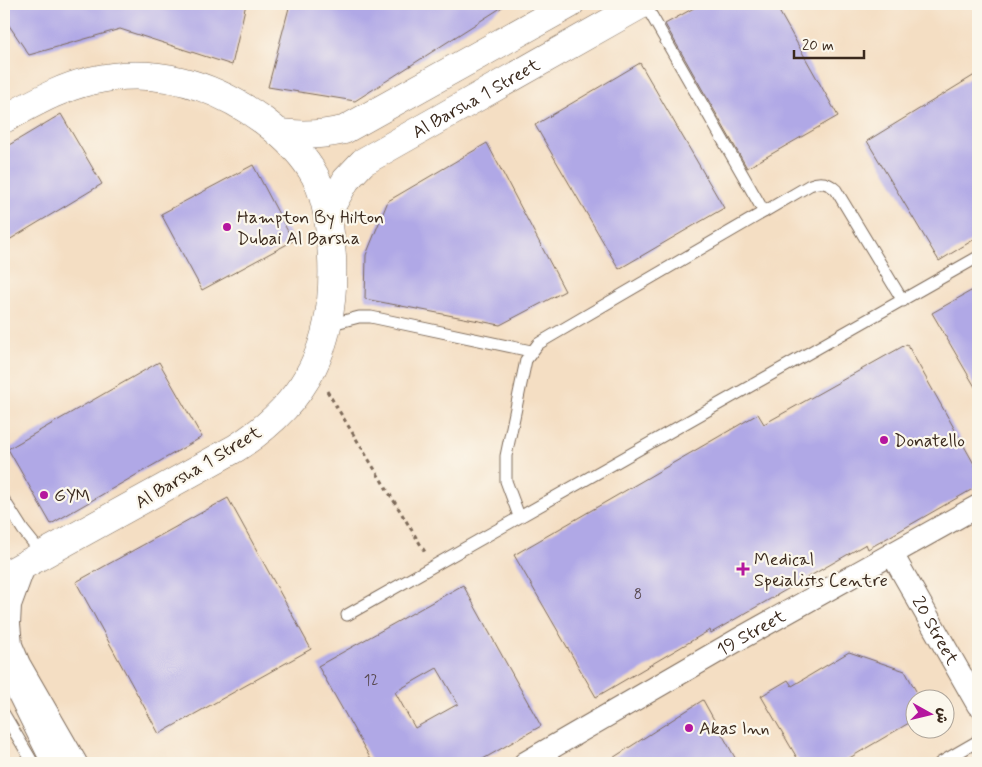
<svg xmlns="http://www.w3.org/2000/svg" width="982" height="767" font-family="Mynerve,'Playpen Sans Arabic',sans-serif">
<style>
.building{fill:#b0a8e6;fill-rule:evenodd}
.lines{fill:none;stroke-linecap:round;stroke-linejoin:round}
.service-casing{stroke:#7c6958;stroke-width:13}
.minor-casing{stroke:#7c6958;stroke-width:24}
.tertiary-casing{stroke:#7c6958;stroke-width:29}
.path{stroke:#7c6958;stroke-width:3;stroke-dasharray:4 4;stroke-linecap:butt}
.service{stroke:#fff;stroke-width:11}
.minor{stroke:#fff;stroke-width:22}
.tertiary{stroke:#fff;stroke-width:28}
.poi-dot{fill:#b5179e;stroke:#fbf7ec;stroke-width:2}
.labels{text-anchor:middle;stroke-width:4.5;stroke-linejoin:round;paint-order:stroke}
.number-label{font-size:15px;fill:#584a50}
.street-label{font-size:18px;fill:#3b2a1e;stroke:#fbf7ec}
.poi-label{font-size:18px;fill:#3b2a1e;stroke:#fbf7ec;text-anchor:start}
</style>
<rect width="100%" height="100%" fill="#fbf7ec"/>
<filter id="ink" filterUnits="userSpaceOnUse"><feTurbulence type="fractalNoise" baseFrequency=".02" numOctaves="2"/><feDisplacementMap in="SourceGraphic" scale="10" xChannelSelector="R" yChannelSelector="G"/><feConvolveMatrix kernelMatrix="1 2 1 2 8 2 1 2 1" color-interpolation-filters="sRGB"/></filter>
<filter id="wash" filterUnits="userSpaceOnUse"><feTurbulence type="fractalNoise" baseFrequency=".0096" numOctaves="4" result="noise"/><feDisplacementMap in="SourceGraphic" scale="20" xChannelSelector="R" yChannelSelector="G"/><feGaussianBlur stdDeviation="1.12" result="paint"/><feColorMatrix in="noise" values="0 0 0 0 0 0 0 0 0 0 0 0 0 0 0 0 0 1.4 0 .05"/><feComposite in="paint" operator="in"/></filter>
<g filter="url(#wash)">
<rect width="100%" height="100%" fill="#f4dec3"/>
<g id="blocks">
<path class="building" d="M4,4h242l-14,61 -112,-36 -91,26 -25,-37z
M290,4h217l-152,97 -87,-14z
M701,4h74l63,112 -91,52 -82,-144z
M640,63l84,145 -105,61 -84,-144z
M978,73v164l-39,24 -72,-120z
M61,114l41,70 -98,59v-95z
M487,143l78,148 -65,34 -135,-26 1,-44 22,-54z
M253,165l40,76 -91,49 -41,-76z
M978,287v105l-46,-79z
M907,344l71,127v15l-110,63 -2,-5 -155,89 -1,-3 -114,67 -82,-142 244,-141 6,10z
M159,362l43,75 -151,87 -43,-75z
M228,498l83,151 -152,85 -83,-152z
M463,585l78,141 -65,37h-103l-55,-97zM437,668l21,36 -43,24 -20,-36z
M849,652l56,19 16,29h-7v20l-73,43h-41l-39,-67 27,-16 4,6z
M703,700l35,63h-133z"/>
</g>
</g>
<g filter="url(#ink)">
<use href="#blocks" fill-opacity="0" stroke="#7c6958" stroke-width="1"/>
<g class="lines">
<g class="service-casing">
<path id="service" d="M645,4l119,208
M328,325l31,-8h12l160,34
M4,500l19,30 20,25
M519,516l-13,-35v-25l20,-96 12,-16 8,-5 264,-154c10,-4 18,-3 26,5l67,111
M347,615l631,-358
M4,714l29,49
M940,763l38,-22"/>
</g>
<g class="minor-casing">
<g id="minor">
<path id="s1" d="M892,554l86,151"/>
<path d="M25,564l-15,41 -1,19 2,21 8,19 57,99"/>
<path d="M7,670l46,93"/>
<path id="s2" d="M525,763l216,-125 237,-132"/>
</g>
</g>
<g class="tertiary-casing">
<g id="tertiary">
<path d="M4,119c27,-14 55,-31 86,-38 63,-15 122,2 174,40 20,15 39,33 51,55 13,26 15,53 17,81 4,86 -23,144 -96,191l-232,128"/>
<path d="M279,133c23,3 43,2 65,-3l226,-126"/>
<path id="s3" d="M328,212l18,-32 17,-18 279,-158"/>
</g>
</g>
<path class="path" d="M327,391l98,161"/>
<use href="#service" class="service"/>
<use href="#minor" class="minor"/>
<use href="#tertiary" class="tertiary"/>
</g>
</g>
<g class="poi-dot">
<circle cx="227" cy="227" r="5"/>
<circle cx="884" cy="440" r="5"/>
<circle cx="44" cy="495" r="5"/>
<path d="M740.5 561.5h5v5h5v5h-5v5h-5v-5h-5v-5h5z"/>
<circle cx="689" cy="728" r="5"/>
</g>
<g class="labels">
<g class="number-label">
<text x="638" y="599">8</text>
<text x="371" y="685">12</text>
</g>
<g class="street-label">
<text dy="6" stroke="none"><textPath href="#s3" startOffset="191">Al Barsha 1 Street</textPath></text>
<text transform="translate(198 467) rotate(-31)" y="6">Al Barsha 1 Street</text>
<text dy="6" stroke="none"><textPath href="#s1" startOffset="88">20 Street</textPath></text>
<text dy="6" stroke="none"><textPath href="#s2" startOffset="261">19 Street</textPath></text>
</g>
<g class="poi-label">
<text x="237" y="223">Hampton By Hilton<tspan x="237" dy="21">Dubai Al Barsha</tspan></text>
<text x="894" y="446">Donatello</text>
<text x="54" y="501">GYM</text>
<text x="754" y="565">Medical<tspan x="754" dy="21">Speialists Centre</tspan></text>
<text x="699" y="734">Akas Inn</text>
</g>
</g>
<rect width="982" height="767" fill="none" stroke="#fbf7ec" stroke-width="20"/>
<g transform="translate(930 714) rotate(98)"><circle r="24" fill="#fbf7ec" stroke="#aea59a"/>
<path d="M0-4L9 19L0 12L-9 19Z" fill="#b5179e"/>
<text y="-8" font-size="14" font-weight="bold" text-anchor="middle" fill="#3b2a1e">ش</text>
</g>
<path d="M794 50v8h70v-8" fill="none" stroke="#3b2a1e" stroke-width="2.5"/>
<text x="802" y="50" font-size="15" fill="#3b2a1e" stroke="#fbf7ec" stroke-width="4" paint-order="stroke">20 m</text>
</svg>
